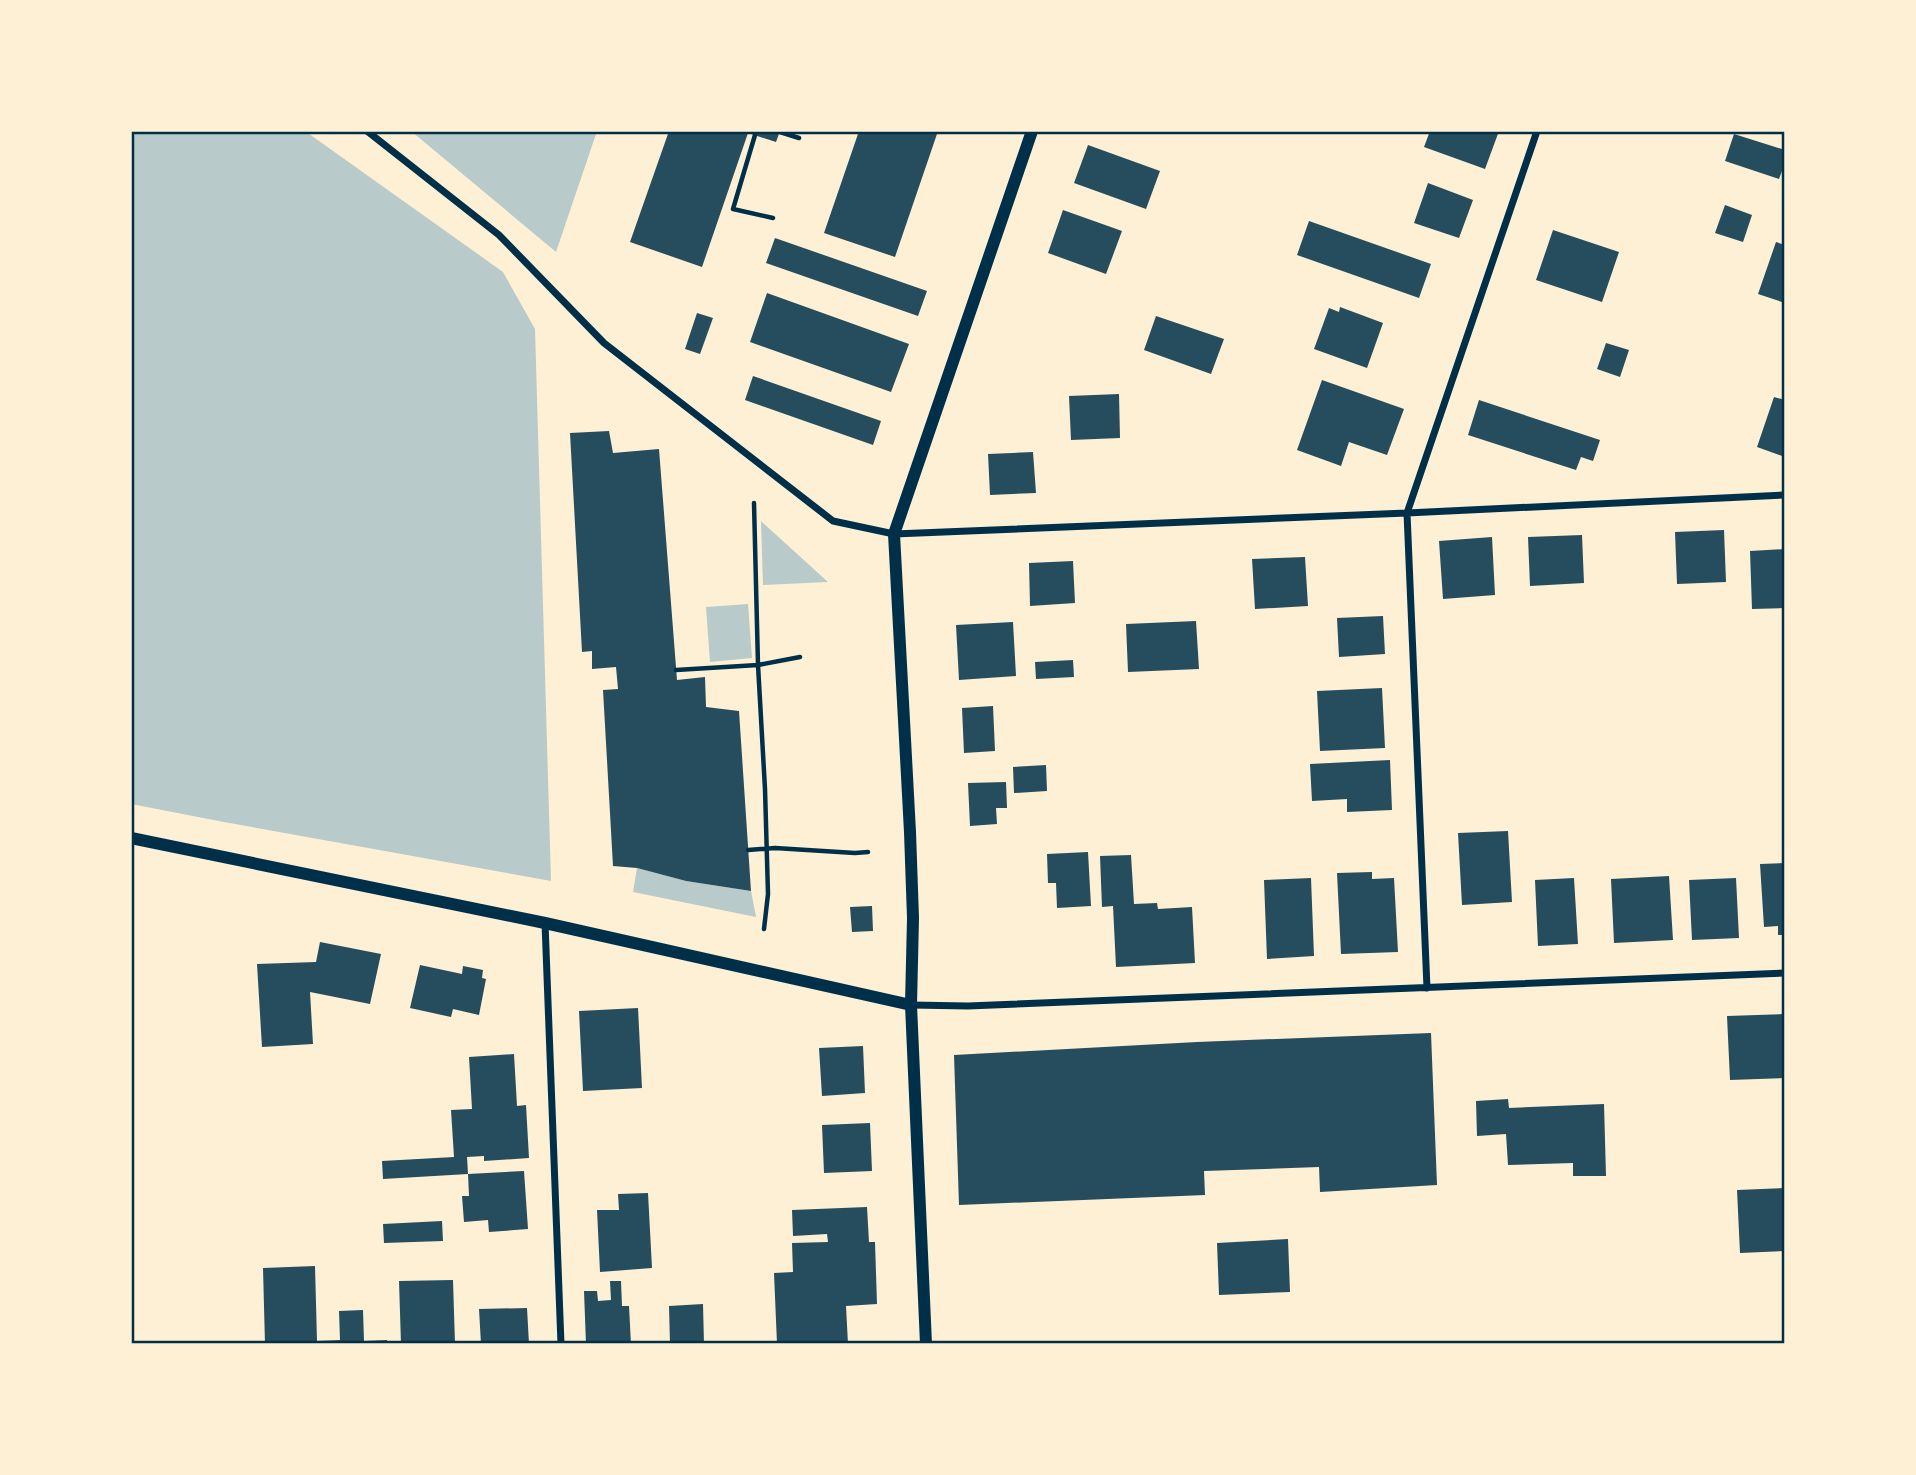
<svg xmlns="http://www.w3.org/2000/svg" width="1916" height="1475" font-family="'Asap Condensed',sans-serif">
<style>
.green{fill:#b9caca}
.building{fill:#264d5e}
.lines{fill:none;stroke-linecap:round;stroke-linejoin:round}
.path{stroke:#003049;stroke-width:4.5}
.minor{stroke:#003049;stroke-width:7}
.tertiary{stroke:#003049;stroke-width:12}
.neatline{fill:none;stroke:#003049;stroke-width:2.5}
</style>
<rect width="100%" height="100%" fill="#fdf0d5"/>
<path class="green" d="M136,131h169l198,141 32,57 16,552 -327,-59 -93,-18v-659z
M411,131h186l-41,121z
M761,521l67,61 -65,3z
M748,604l4,54 -42,4 -4,-55z
M637,868l49,13 65,10 5,26 -123,-25z"/>
<path class="building" d="M669,131h111l-4,11 -28,-9 -46,134 -72,-25z
M859,131h79l-43,126 -71,-24z
M1430,131h69l-14,38 -61,-22z
M1734,134l51,16v13l-6,16 -54,-18z
M1088,145l72,26 -14,38 -72,-26z
M1428,183l45,17 -14,38 -45,-15z
M1725,205l27,10 -9,27 -28,-9z
M1063,210l59,21 -16,43 -58,-21z
M1309,221l122,43 -12,34 -122,-43z
M1553,230l66,22 -17,50 -66,-22z
M775,238l152,53 -9,25 -152,-53z
M1776,242l9,3v58l-27,-9z
M767,293l142,51 -18,48 -141,-50z
M1340,307l43,16 -16,45 -53,-19 15,-41 10,4z
M697,313l16,5 -13,36 -15,-5z
M1156,316l68,23 -13,35 -67,-24z
M1606,343l23,7 -9,27 -23,-8z
M753,376l128,45 -8,24 -128,-45z
M1322,380l82,29 -17,46 -38,-13 -8,24 -44,-16z
M1119,394l1,44 -49,2 -2,-44z
M1774,397l11,3v57l-28,-10z
M1479,400l121,40 -7,21 -12,-4 -5,13 -108,-35z
M609,431l4,22 46,-4 18,231 28,-3 1,30 33,4 12,180 -65,-10 -49,-13 -24,-2 -10,-176 15,-1 -2,-22 -24,2v-18l-10,1 -12,-219z
M1033,452l3,41 -46,2 -2,-41z
M1724,530l2,52 -49,2 -2,-52z
M1582,535l2,48 -54,3 -2,-49z
M1492,537l3,58 -52,4 -4,-58z
M1785,549v59l-33,1 -2,-58z
M1305,557l3,49 -53,3 -3,-50z
M1073,561l2,42 -45,3 -1,-43z
M1383,616l2,38 -46,3 -2,-39z
M1196,621l3,48 -71,3 -2,-48z
M1013,622l3,54 -57,4 -3,-55z
M1073,660l1,17 -38,2 -1,-17z
M1382,688l3,60 -65,3 -3,-60z
M993,706l2,45 -31,2 -2,-45z
M1390,760l2,50 -45,2v-13l-35,2 -2,-37z
M1046,765l1,26 -33,2 -1,-26z
M1006,782l1,26h-11l1,16 -27,2 -2,-43z
M1508,831l4,71 -50,3 -4,-72z
M1088,852l3,54 -34,2 -1,-25h-8l-1,-29z
M1131,855l3,49 23,-1 1,6 34,-2 3,56 -79,4 -3,-61 -11,1 -2,-51z
M1785,863v72h-7v-9l-14,1 -4,-63z
M1372,872v7l22,-1 4,74 -57,2 -4,-81z
M1669,876l4,64 -59,3 -3,-64z
M1311,878l3,78 -47,3 -3,-79z
M1574,878l4,66 -40,2 -3,-66z
M1736,878l3,60 -47,2 -3,-60z
M872,906l1,25 -21,1 -2,-25z
M320,942l61,12 -11,50 -60,-12 3,52 -51,3 -5,-83 59,-2z
M420,965l42,9 1,-8 20,4 -1,8 4,1 -7,36 -26,-6 -2,8 -41,-9z
M638,1008l4,80 -59,3 -4,-80z
M1785,1014v64l-55,2 -3,-64z
M1431,1033l6,152 -117,7 -1,-25 -115,4 1,24 -246,10 -5,-150 243,-13z
M863,1046l2,47 -43,3 -3,-48z
M514,1054l3,52 9,-1 3,53 -45,3v-5l-17,1 1,17 56,-3 4,58 -39,3 -1,-12 -24,2 -2,-26h7l-1,-22 -85,5 -1,-18 72,-4 -3,-47 21,-1 -3,-52z
M1508,1099l1,9 95,-4 2,72h-33v-13l-65,2 -2,-31 -29,2 -1,-35z
M870,1123l2,48 -48,2 -2,-48z
M1785,1188v63l-45,2 -3,-63z
M648,1193l4,75 -52,4 -3,-62h22l-1,-16z
M867,1207l2,35h6l2,62 -31,2 2,38h-71l-3,-71 19,-1 -1,-29 36,-1 -1,-8 -34,2 -1,-26z
M442,1221l1,20 -59,2 -1,-19z
M1288,1239l2,53 -71,3 -2,-52z
M315,1266l2,75 23,-1 -1,-29 24,-1 1,31 23,-1v4h-122l-2,-76z
M453,1280l2,64h-54l-2,-63z
M610,1281h11l1,25h7l2,38h-45l-2,-53h13l1,10 13,-1z
M703,1304l1,40h-34l-1,-38z
M527,1308l2,36h-48l-2,-35z"/>
<g class="lines">
<path class="path" d="M780,132l19,6
M755,135l-22,74 40,9
M676,670l82,-5 -4,-162
M748,850l27,-2 80,5 13,-1
M764,929l4,-35 -3,-105 -7,-124 42,-8"/>
<path class="minor" d="M367,131l132,104 105,108 229,178 61,13 513,-21 378,-18
M545,923l16,421
M1427,988l-20,-475 130,-382
M911,1005l57,1 817,-33"/>
<path class="tertiary" d="M131,838l414,85 366,82
M926,1344l-15,-339 2,-87 -3,-86 -16,-298 138,-403"/>
</g>
<rect width="1916" height="1475" fill="none" stroke="#fdf0d5" stroke-width="266"/>
<rect x="133" y="133" width="1650" height="1209" class="neatline"/>
</svg>
